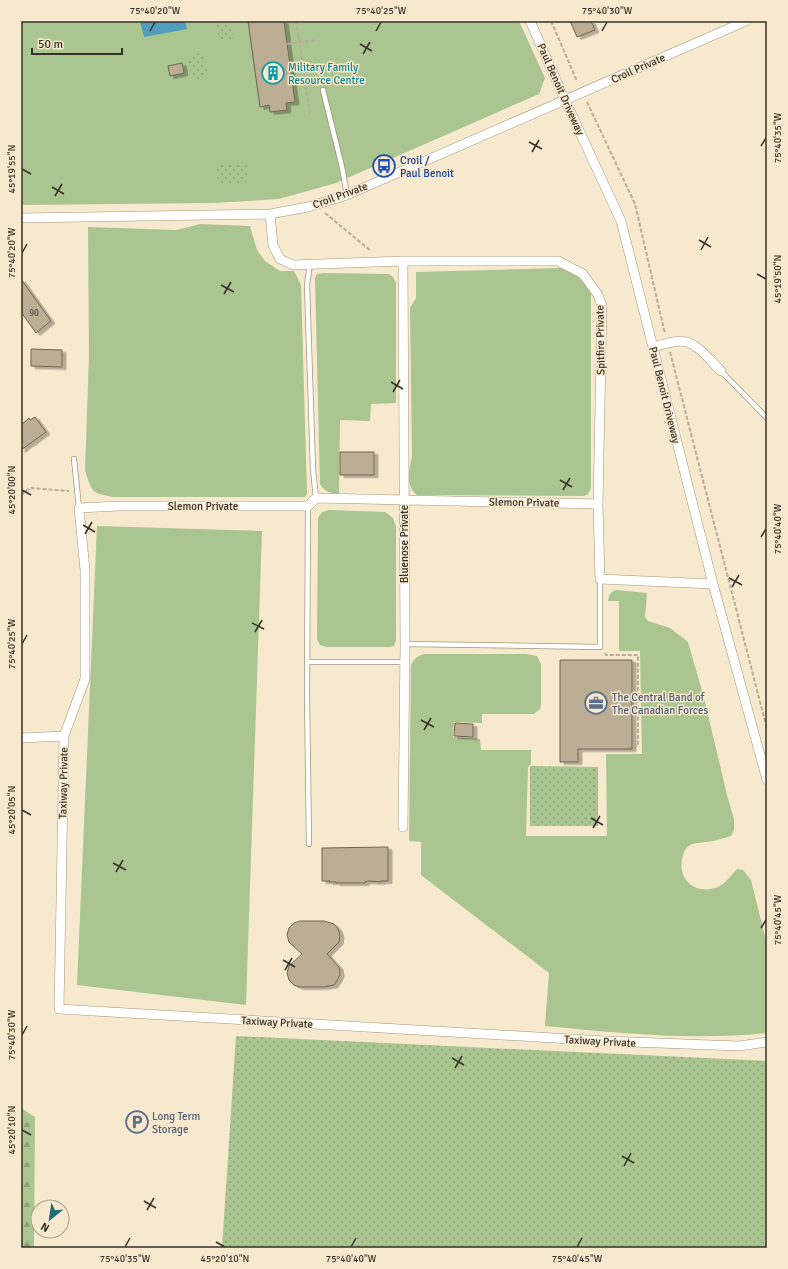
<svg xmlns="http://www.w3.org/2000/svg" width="788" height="1269" font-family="Signika,sans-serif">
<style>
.grass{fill:#aac58f}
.forest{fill:url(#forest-firs)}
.park{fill:url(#park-dots)}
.water{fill:#4f9ebb}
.building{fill:#bbae95;stroke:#71654e;filter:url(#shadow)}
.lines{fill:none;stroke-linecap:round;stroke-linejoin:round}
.lane-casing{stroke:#a2957c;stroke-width:6}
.street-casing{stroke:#a2957c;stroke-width:10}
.path{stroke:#b8ad97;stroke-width:2;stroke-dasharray:4 2;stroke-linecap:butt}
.lane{stroke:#fff;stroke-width:4.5}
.street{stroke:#fff;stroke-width:9}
.ticks{fill:none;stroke:#373227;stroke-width:1.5}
.labels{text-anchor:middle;stroke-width:3;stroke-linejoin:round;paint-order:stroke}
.number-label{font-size:9px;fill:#585142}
.culture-label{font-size:11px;fill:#0d838f;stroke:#f7e9ce;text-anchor:start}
.street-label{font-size:11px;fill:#373227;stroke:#f7e9ce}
.transit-label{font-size:11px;fill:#164399;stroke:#f7e9ce;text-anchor:start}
.service-label{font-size:11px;fill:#4e5e75;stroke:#f7e9ce;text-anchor:start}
.neatline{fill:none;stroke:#373227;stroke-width:1.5}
.ticks-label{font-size:10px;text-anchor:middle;fill:#373227}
</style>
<defs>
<pattern id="forest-firs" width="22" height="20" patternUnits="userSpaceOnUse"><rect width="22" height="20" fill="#aac58f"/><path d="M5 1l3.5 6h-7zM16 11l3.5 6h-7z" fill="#8ba175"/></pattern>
<pattern id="park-dots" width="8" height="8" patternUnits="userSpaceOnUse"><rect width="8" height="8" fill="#aac58f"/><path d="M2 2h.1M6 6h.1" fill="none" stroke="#8ba175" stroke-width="1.8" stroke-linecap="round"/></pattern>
<filter id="shadow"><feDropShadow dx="4" dy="2.5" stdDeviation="0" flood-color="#0004"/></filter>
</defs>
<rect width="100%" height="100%" fill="#f7e9ce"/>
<path class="grass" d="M21,21h498l26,57 -6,16 -203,89 -57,16 -65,4 -193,2z
M200,224l50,2 7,24 8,11 15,10h14l7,14 6,209 -2,3h-192c-23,-5 -20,-4 -28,-26l4,-116 -1,-128 89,3z
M560,268c17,5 21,11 31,25v195l-3,6 -4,2 -167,-1c-12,-9 -8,-25 -5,-38l-2,-149 6,-10v-26z
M323,273l66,1 4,3 3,6v120l-25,1 -1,17 -30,-1 -1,74c-9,-1 -14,-2 -19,-10l-5,-206 2,-4z
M329,510l56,2 8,6 3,9v113l-2,6 -4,1h-63l-7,-2 -3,-6 1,-121 4,-6z
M97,526l165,5 -16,474 -169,-20z
M616,590l31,3 -2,24 3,4 22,7 18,14 15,52 24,101 7,24v11l-3,6c-8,2 -16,5 -24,6 -6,1 -13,0 -18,4 -4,2 -6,9 -7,13 -4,24 17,37 38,27 6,-3 12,-12 17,-17l6,1 8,10 16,65v88c-73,8 -149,0 -222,-7l4,-53 -128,-98v-33l-12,-1 2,-176c3,-6 6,-9 13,-11h102l11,2 4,8v41l-1,4 -6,5h-52v9l-28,-1 -1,15 27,2 1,11h50v14l-3,3 -2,69h81l-1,-82h36l-2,-103h-21v-50h-11c1,-6 2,-9 8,-11z"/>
<path class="forest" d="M21,1108l14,9 -1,131h-13z"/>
<path class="park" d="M216,21h15l4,19 -16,2z
M195,53c18,1 14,35 -1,25 -6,-8 -8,-19 1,-25z
M247,162l2,20 -31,3 -2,-21z
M530,766l68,1v59h-68z
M236,1036l531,25v187h-545z"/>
<path class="water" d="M140,21h45l2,8 -43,8z"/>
<path class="building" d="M248,21h36l11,81 -9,1 1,7 -17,2 -1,-7 -9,2z
M570,21h21l4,9 -18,7z
M182,63l2,10 -14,3 -2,-10z
M21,279l30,42 -15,12 -15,-21z
M31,349l31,1v17l-31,-1z
M35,417l11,15 -25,18v-25l8,-7 1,2z
M340,452h34v23h-34z
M560,660h72v89h-54v13h-18z
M455,723l18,1v13l-19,-1z
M388,847v34h-7v1l-13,-1 -3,1v1h-29v-1h-7l1,-1h-8v-33z
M300,921h24l10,3 4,5 2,6 -1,7 -12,12 12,13 1,7 -2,5 -4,6 -10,2h-24l-6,-2 -5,-5 -2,-7 2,-7 13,-12 -13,-12 -2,-7 2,-7 5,-5z"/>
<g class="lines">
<g class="lane-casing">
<path id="lane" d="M323,90l19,77 5,28
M310,264l-3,21 6,184 3,29
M721,371l46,47
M74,459l5,49
M308,506l-1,189 2,149
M405,644l195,3v-68
M308,662h96"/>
</g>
<g class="street-casing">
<path id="street" d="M530,21l35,79 56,121 92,363 54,196
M270,214l3,31 7,14 13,6 110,-4h155l25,13 15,21 4,11 -4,198 2,75 113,5
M21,218l249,-4 38,-7 39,-12 399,-174
M653,347c9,-2 19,-6 28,-6 17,1 29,20 40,30
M598,504l-282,-6 -8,8h-189l-40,2 6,62v109l-21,57 -5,273 545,32 135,5 28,-4
M21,738l43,-2
M403,827l2,-183 -2,-383"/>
</g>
<path class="path" d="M296,21l14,94
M551,21l26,60
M287,44l29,-4
M587,102l48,102 30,130
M325,213l46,38
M670,352l97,377
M21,495l9,-7 39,3
M605,653l1,2h32v91h-6"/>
<use href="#lane" class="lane"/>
<use href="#street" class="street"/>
</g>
<path class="ticks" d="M150,31l5,-9M376,31l5,-9M602,31l5,-9M360,44l12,7M363,54l7,-12M529,142l13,7M761,146l5,-8M532,152l7,-12M22,169l9,5M52,187l12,7M55,196l7,-12M699,240l12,7M701,250l7,-13M22,253l5,-9M757,274l9,5M221,285l13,7M224,294l7,-12M391,382l12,7M393,392l7,-12M560,480l12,7M22,490l9,5M563,490l7,-12M83,525l12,7M85,534l7,-12M761,537l5,-8M729,578l13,7M732,587l7,-12M252,623l12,6M255,632l7,-12M22,644l5,-9M421,720l13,7M424,730l7,-12M22,810l9,5M591,818l12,7M593,828l7,-12M113,863l13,7M116,872l7,-12M761,928l5,-8M283,960l12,7M285,970l7,-12M22,1035l5,-9M452,1058l12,7M455,1068l7,-12M22,1130l9,5M622,1156l12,7M624,1166l7,-13M144,1201l12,7M147,1210l7,-12M216,1242l9,5M125,1247l5,-9M351,1247l5,-9M577,1247l5,-9"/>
<defs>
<g id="building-ring" transform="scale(1.15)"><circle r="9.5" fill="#f7e9ce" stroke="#0f9aa8" stroke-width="1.5"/><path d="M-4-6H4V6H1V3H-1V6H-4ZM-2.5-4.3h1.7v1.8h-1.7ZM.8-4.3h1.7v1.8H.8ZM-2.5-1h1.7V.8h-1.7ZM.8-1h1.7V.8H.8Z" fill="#0f9aa8"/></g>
<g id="bus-ring" transform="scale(1.15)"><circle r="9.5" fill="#f7e9ce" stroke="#1a4fb4" stroke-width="1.5"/><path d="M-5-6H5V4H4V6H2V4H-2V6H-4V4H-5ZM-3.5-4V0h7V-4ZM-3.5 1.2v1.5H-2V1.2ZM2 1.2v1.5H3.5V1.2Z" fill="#1a4fb4"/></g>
<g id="office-ring" transform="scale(1.15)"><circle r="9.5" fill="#f7e9ce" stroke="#5c6f8a" stroke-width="1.5"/><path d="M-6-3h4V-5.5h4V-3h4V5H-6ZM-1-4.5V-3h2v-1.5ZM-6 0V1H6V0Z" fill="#5c6f8a"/></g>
<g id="parking-ring" transform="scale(1.15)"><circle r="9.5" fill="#f7e9ce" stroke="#5c6f8a" stroke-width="1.5"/><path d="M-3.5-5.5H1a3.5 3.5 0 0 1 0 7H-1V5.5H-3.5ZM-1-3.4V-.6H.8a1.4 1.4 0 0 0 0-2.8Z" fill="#5c6f8a"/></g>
</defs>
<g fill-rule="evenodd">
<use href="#building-ring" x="273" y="73"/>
<use href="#bus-ring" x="384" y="166"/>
<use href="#office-ring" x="596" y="703"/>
<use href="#parking-ring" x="137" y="1122"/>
</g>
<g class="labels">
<g class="number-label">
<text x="34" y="316">90</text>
</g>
<g class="culture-label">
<text x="288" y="71">Military Family<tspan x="288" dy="13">Resource Centre</tspan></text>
</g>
<g class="street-label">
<text transform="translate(638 68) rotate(-24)" y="4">Croil Private</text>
<text transform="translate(561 89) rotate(66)" y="4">Paul Benoit Driveway</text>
<text transform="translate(340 195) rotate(-20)" y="4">Croil Private</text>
<text transform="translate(600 340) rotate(-91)" y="4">Spitfire Private</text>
<text transform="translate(665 395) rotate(76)" y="4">Paul Benoit Driveway</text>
<text transform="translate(524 502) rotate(1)" y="4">Slemon Private</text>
<text x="203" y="510">Slemon Private</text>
<text transform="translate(404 544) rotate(-90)" y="4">Bluenose Private</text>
<text transform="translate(63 783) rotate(-89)" y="4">Taxiway Private</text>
<text transform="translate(277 1022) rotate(3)" y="4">Taxiway Private</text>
<text transform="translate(600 1041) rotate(3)" y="4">Taxiway Private</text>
</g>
<g class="transit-label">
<text x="400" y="164">Croil /<tspan x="400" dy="13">Paul Benoit</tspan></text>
</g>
<g class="service-label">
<text x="612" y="701">The Central Band of<tspan x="612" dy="13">The Canadian Forces</tspan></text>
<text x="152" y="1120">Long Term<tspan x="152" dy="13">Storage</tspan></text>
</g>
</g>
<rect width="788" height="1269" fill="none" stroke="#f7e9ce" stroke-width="44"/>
<g transform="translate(50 1219) rotate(210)"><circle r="19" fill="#f7e9ce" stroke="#aaa08b"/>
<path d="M0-3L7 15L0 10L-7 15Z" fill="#216c74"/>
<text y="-6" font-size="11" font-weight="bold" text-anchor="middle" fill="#373227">N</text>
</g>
<path d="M32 48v6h90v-6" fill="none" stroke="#373227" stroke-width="2"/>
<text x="38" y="48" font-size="12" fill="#373227" stroke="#f7e9ce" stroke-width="3" paint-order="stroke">50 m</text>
<rect x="22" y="22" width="744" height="1225" class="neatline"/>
<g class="ticks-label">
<text x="155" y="14">75°40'20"W</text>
<text x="381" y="14">75°40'25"W</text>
<text x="607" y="14">75°40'30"W</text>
<text transform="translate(777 138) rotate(-90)" y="4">75°40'35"W</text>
<text transform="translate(11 169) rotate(-90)" y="4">45°19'55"N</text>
<text transform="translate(11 253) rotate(-90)" y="4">75°40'20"W</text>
<text transform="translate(777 279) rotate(-90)" y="4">45°19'50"N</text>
<text transform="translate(11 490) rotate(-90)" y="4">45°20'00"N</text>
<text transform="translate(777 529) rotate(-90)" y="4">75°40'40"W</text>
<text transform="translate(11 644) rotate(-90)" y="4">75°40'25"W</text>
<text transform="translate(11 810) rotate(-90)" y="4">45°20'05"N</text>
<text transform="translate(777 920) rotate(-90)" y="4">75°40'45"W</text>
<text transform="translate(11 1035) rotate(-90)" y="4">75°40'30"W</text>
<text transform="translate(11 1130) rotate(-90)" y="4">45°20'10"N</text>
<text x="125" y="1262">75°40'35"W</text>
<text x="225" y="1262">45°20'10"N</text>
<text x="351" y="1262">75°40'40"W</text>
<text x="577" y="1262">75°40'45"W</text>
</g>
</svg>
